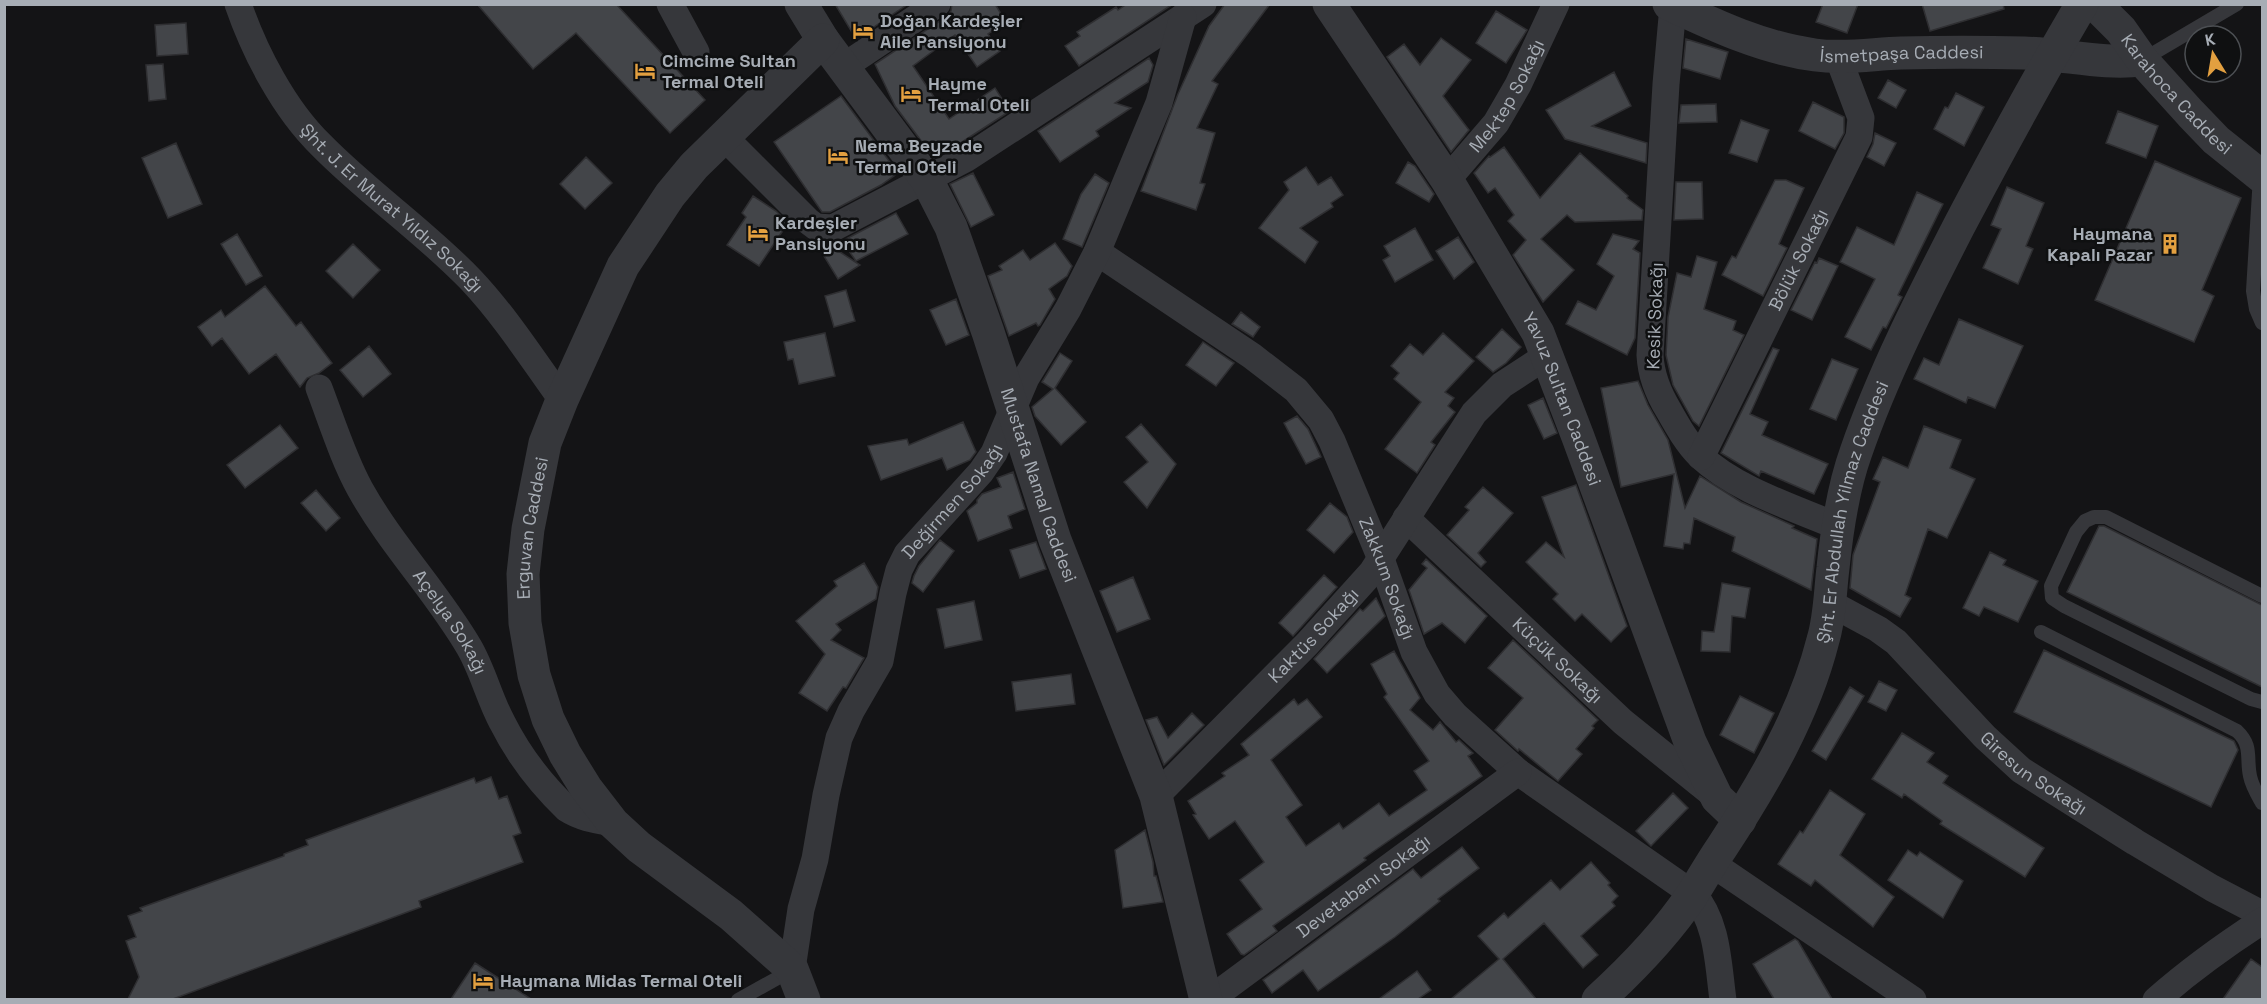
<svg xmlns="http://www.w3.org/2000/svg" width="2267" height="1004" font-family="'Space Grotesk',sans-serif">
<style>
.building{fill:#434549;stroke:#2f2f32;stroke-width:1.5}
.lines{fill:none;stroke-linecap:round;stroke-linejoin:round}
.service{stroke:#36373b;stroke-width:14}
.minor{stroke:#36373b;stroke-width:27}
.tertiary{stroke:#36373b;stroke-width:33}
.labels{text-anchor:middle;stroke-width:5;stroke-linejoin:round;paint-order:stroke}
.poi-label{font-size:18px;font-weight:bold;fill:#a7adb5;stroke:#0f1011;text-anchor:start}
.street-label{font-size:18px;fill:#a7adb5;stroke:#0f1011}
</style>
<rect width="100%" height="100%" fill="#141416"/>
<path class="building" d="M477,4h139l89,96 -35,33 -94,-100 -43,36z
M835,4h73l-52,35z
M952,4h43l11,18 -18,12 12,17 -23,16 -22,-32 -42,31 36,53 46,-31 15,23 -51,33 -25,14 -39,-52 -20,-42 71,-47 5,-6z
M1127,4h46l-94,62 -14,-20 15,-10 -3,-4 39,-25 2,3z
M1225,4h45l-58,77 6,3 -21,44 18,5 -15,50 5,1 -9,26 -55,-19 37,-97 31,-68z
M1823,4h35l-11,29 -31,-11z
M1922,4h81l1,5 -74,22z
M1496,11l31,19 -21,33 -30,-20z
M186,23l2,31 -31,2 -2,-31z
M1441,38l30,22 -28,36 26,34 -18,22 -64,-95 17,-13 16,21z
M1686,39l42,13 -8,27 -37,-11z
M1149,58l4,7 -5,17 -33,21 16,5 -35,23 3,5 -39,26 -22,-31z
M163,64l3,35 -17,2 -3,-36z
M1614,72l17,34 -39,20 55,17 -1,20 -81,-24 -19,-29z
M1888,80l18,10 -10,18 -18,-10z
M1956,93l28,14 -20,39 -30,-17 11,-22 3,1z
M841,96l57,77 -17,12 -51,27h-8l-48,-70z
M1813,102l31,15v16l-9,16 -36,-18z
M1716,104l1,18 -38,1 2,-18z
M2118,111l40,15 -12,32 -40,-15z
M1741,120l28,10 -12,32 -28,-9z
M1875,133l21,10 -12,23 -17,-9 6,-13z
M176,143l26,61 -34,14 -26,-60z
M1504,147l36,51 40,-45 48,43 -1,2 16,12 -1,10 -67,2 -8,-7 -26,24 33,31 -31,32 -30,-47 13,-15 -18,-19 6,-6 -19,-27 -7,5 -14,-20 15,-17 1,1z
M586,157l26,26 -27,26 -25,-25z
M2155,161l86,37 -39,92 12,6 -20,46 -99,-42z
M1408,162l7,4 19,28 -5,8 -33,-19z
M1306,167l12,18 13,-8 12,18 -12,8 2,4 -33,21 18,14 -13,21 -46,-35 30,-38 -5,-8z
M973,173l21,42 -23,12 -21,-43z
M1095,174l14,9 -27,64 -19,-8 18,-45z
M1775,180h11l18,8 -25,56 8,4 -24,48 -41,-21 10,-19 4,2z
M1676,182h26l1,37 -29,1z
M2007,187l37,16 -18,43 7,3 -15,35 -35,-16 18,-39 -10,-4z
M1917,192l26,12 -45,91 4,2 -16,31 -3,-1 -12,23 -26,-13 30,-58 -35,-17 17,-35 37,18z
M753,196l23,15 12,12 -29,43 -32,-21 19,-28 -4,-4z
M896,213l12,21 -52,27 -14,-20z
M1415,228l18,32 -38,22 -12,-22 7,-4 -6,-10z
M237,234l25,42 -16,9 -25,-41z
M1613,234l26,7 -6,8 7,4 -5,85 -8,17 -61,-31 12,-23 18,9 18,-34 -17,-12z
M1458,237l16,25 -20,17 -18,-28z
M816,243h10l34,22 -22,14z
M1055,243l17,23 -5,10 -18,13 6,10 -15,26 -2,1 -2,-3 -27,13 -21,-60 14,-6 -3,-4 24,-16 7,10z
M353,244l27,26 -27,28 -27,-27z
M1697,256l20,6 -13,47 32,12 -3,9 11,5 -45,91 -6,-5 -20,-36 -7,-30 2,-38 9,-44 14,4z
M1819,258l19,8 -26,54 -21,-10 24,-48 2,1z
M265,286l31,40 5,-4 31,41 -13,10 -12,5 -7,9 -24,-33 -27,20 -27,-36 -10,8 -14,-19 23,-17 4,7z
M846,290l9,31 -21,6 -9,-31z
M956,299l13,36 -23,10 -16,-35z
M1241,312l19,15 -7,10 -21,-13z
M1959,319l64,27 -28,62 -27,-11 -2,6 -52,-24 10,-21 15,7z
M1502,329l19,18 -15,16 -13,9 -17,-15z
M825,333l10,43 -36,8 -6,-25 -5,1 -4,-18z
M1443,333l31,28 -29,31 9,6 -6,8 7,6 -24,30 4,3 -18,28 -32,-24 36,-47 -27,-23 5,-6 -8,-7 19,-22 13,11z
M1203,342l31,21 -18,23 -30,-21z
M369,346l22,28 -28,23 -23,-27z
M1773,348l6,2 -29,64 18,8 -6,13 66,29 -14,30 -53,-23 -2,5 -38,-23z
M1060,353l12,8 -17,27 31,34 -25,23 -26,-29 -3,-9 21,-18 -11,-7z
M1832,359l26,10 -22,51 -26,-11z
M1638,381l10,24 20,35 17,68 15,-32 41,26 53,24 -2,2 25,11 -6,51 -79,-39 3,-14 -41,-19 -4,26 -6,-1 -1,6 -19,-3 10,-72 -53,13 -20,-99z
M1543,398l14,35 -13,6 -16,-34z
M1297,416l11,13 13,28 -15,7 -22,-41z
M963,422l13,30 -6,8 -23,10 -5,-12 -61,22 -13,-34 39,-7 2,6z
M1141,424l35,40 -29,44 -23,-26 24,-20 -22,-25z
M280,425l18,23 -53,40 -18,-23z
M1924,426l37,14 -11,28 25,11 -28,59 -19,-9 -23,66 6,3 -11,19 -50,-29 3,-33 27,-73 -7,-3 10,-22 25,11z
M1013,472l12,37 -17,7 4,12 -34,13 -11,-30 10,-8v-3l5,-6 19,-7 -4,-9z
M1576,485l51,141 -16,16 -29,-28 -7,7 -22,-22 5,-5 -32,-32 20,-20 18,15 -22,-60z
M1483,487l30,26 -35,40 8,9 -5,5 -34,-32 22,-25 -4,-3z
M316,490l24,28 -14,13 -25,-28z
M1330,503l17,14 6,15 -19,21 -27,-23z
M2099,526h5l158,79v82l-195,-95z
M940,540l14,11 -31,41 -11,-9 2,-7 5,-10z
M1036,542l10,27 -26,9 -10,-28z
M1990,552l16,8 -3,5 35,16 -20,41 -34,-15 -5,9 -16,-8z
M1426,559l61,57 -22,27 -23,-20 -18,11 -15,-44 18,-22 -5,-4z
M864,563l14,24 -2,12 -40,25 5,6 -10,10 33,18 -18,30 -3,-1 -16,24 -28,-18 26,-39 -29,-33 41,-35 -3,-5z
M1324,575l13,12 -44,49 -14,-13z
M1133,577l17,42 -33,13 -17,-41z
M1722,583l28,5 -5,30 -13,-2 -2,36 -29,-1 1,-20 12,1z
M1376,598l9,18 -58,57 -13,-14 46,-50 3,2z
M974,601l8,39 -37,8 -8,-39z
M1513,640l85,80 -6,6 2,2 -18,21 6,5 -24,27 -39,-32 -1,2 -23,-21 28,-32 -35,-30z
M2044,650l190,91 4,9 -27,57 -197,-95z
M1394,651l26,47 -10,12 23,20 7,-8 16,20 3,-2 14,13 -5,3 14,20 -118,82 2,2 -93,66 4,5 -33,24 -3,-1 -14,-20 35,-25 -22,-29 24,-18 -29,-41 -26,18 -16,-24 3,-1 -8,-13 37,-25 -3,-3 27,-18 -8,-11 53,-45 4,6 9,-6 15,18 -51,43 31,45 -16,12 20,29 33,-23 4,6 36,-26 10,13 38,-26 -13,-19 15,-10 -45,-64 3,-3 -16,-30z
M1071,674l4,30 -59,7 -4,-29z
M1879,681l18,9 -11,21 -18,-9z
M1850,687l14,9 -38,64 -14,-9z
M1740,696l34,17 -20,40 -34,-18z
M1192,713l12,12 -40,40 -18,-45 11,-3 11,21z
M1902,733l32,20 -7,9 21,14 -5,7 101,65 -19,29 -85,-53 2,-3 -38,-27 -2,4 -30,-19z
M491,777l8,22 8,-3 14,37 -8,3 10,26 -104,39 2,6 -248,92h-45l11,-22 -13,-36 10,-4 -8,-21 14,-5 -2,-3 144,-52v-2l24,-9 -2,-5 168,-62 2,5z
M1830,790l35,24 -25,41 54,42 -21,30 -58,-47 -4,6 -33,-22 22,-33 3,2z
M1673,793l15,15 -37,38 -15,-15z
M1145,830l8,32 1,14h2l7,26 -40,6 -8,-58z
M1462,847l17,21 -41,31 2,2 -45,36 -77,54 -15,-21 -31,23 -9,-13 150,-111 8,9z
M1908,850l9,6 3,-4 43,29 -20,37 -55,-38z
M1591,862l19,21 -2,2 10,11 -6,6 3,4 -34,30 17,19 -15,13 -39,-45 -41,36 33,40h-85l48,-40 -21,-23 26,-23 4,5 43,-38 9,10z
M1795,939l3,2 34,58h-58l-21,-35z
M2251,959l11,8v32h-39z
M475,963l56,36h-80z
M1417,971l14,19 -13,9h-39z"/>
<g class="lines">
<path class="service" d="M2142,60l95,-56
M2260,176l-7,115 3,18 6,14
M2262,596l-156,-79h-12l-9,4 -9,11 -25,54 1,12 12,8 187,93 11,3
M2041,632l196,99c16,15 9,27 13,45 2,10 7,18 12,27
M738,1000l54,-30"/>
<g class="minor">
<path id="s1" d="M238,4c17,49 46,105 83,141 47,48 103,86 150,135 34,36 62,80 91,120"/>
<path d="M670,4l26,48"/>
<path d="M1673,6l-7,78 -16,271c1,21 8,38 19,56 9,16 18,32 31,45 36,34 95,52 139,71"/>
<path d="M843,67l94,-63"/>
<path d="M724,137l84,84 8,6 17,1 134,-70 236,-154"/>
<path id="s2" d="M1447,180l49,-57 22,-38 38,-81"/>
<path id="s3" d="M1097,252l155,104 44,34 25,30 11,21 49,118 33,93 23,42 18,21 63,57 175,122c25,28 25,70 30,106"/>
<path id="s4" d="M319,388c13,34 24,70 41,101 31,56 77,103 109,158 14,24 20,51 33,75 16,32 40,63 65,87 14,9 29,11 46,14"/>
<path id="s5" d="M1701,457l158,-320 2,-19 -23,-61"/>
<path id="s6" d="M1406,518l217,204 92,74"/>
<path id="s7" d="M1830,603l48,26 18,13 89,95 36,33 114,72 77,46 50,26"/>
<path id="s8" d="M1156,796l151,-152 65,-72 102,-159 28,-28 46,-30"/>
<path d="M1711,863l202,137"/>
<path id="s9" d="M792,969l9,-60 14,-50 11,-64 13,-57 12,-27 29,-50 13,-68 6,-23 8,-16 74,-82 13,-19 32,-75 42,-69 29,-57 62,-149 24,-86"/>
<path id="s10" d="M1209,1000l309,-228"/>
<path d="M2156,1000c34,-30 69,-55 106,-79"/>
</g>
<g class="tertiary">
<path id="s11" d="M801,4l22,36 104,140 24,47 37,105 67,208 101,256 50,204"/>
<path id="s12" d="M1329,4l118,176 91,153 40,104 112,305 27,56 23,22"/>
<path id="s13" d="M1669,4c47,22 94,44 146,51 29,4 57,-1 86,-2 41,-1 82,-1 123,0 40,1 79,12 118,7"/>
<path id="s14" d="M2095,4l26,26 21,30 49,54 25,26 46,37"/>
<path id="s15" d="M804,1000l-12,-31 -61,-54 -92,-68 -26,-24 -27,-35 -21,-34 -17,-35 -14,-44 -9,-52 -2,-49 5,-45 17,-86 17,-43 61,-134 47,-71 24,-29 129,-126"/>
<path id="s16" d="M1598,1000c35,-32 68,-66 94,-105 10,-16 19,-32 30,-48 42,-64 82,-132 101,-207 7,-23 7,-48 10,-72 4,-39 10,-80 23,-116 27,-78 65,-152 103,-226 39,-74 80,-149 123,-222"/>
</g>
</g>
<defs>
<g id="hotel-bare" transform="scale(1.62)"><path d="M-6-4.5h1.5V1H6V5H4.5V3h-9V5H-6ZM-4 0a1.8 1.8 0 1 1 3.6 0ZM.5 0V-2.5h3Q6-2.5 6 0Z" fill="#e3a040" stroke="#0f1011" stroke-width="2.5" paint-order="stroke"/></g>
<g id="building-bare" transform="scale(1.62)"><path d="M-4-6H4V6H1V3H-1V6H-4ZM-2.5-4.3h1.7v1.8h-1.7ZM.8-4.3h1.7v1.8H.8ZM-2.5-1h1.7V.8h-1.7ZM.8-1h1.7V.8H.8Z" fill="#e3a040" stroke="#0f1011" stroke-width="2.5" paint-order="stroke"/></g>
</defs>
<g fill-rule="evenodd">
<use href="#hotel-bare" x="863" y="31"/>
<use href="#hotel-bare" x="645" y="71"/>
<use href="#hotel-bare" x="911" y="94"/>
<use href="#hotel-bare" x="838" y="156"/>
<use href="#hotel-bare" x="758" y="233"/>
<use href="#building-bare" x="2170" y="244"/>
<use href="#hotel-bare" x="483" y="981"/>
</g>
<g class="labels">
<g class="poi-label">
<text x="880" y="27">Doğan Kardeşler<tspan x="880" dy="21">Aile Pansiyonu</tspan></text>
<text x="662" y="67">Cimcime Sultan<tspan x="662" dy="21">Termal Oteli</tspan></text>
<text x="928" y="90">Hayme<tspan x="928" dy="21">Termal Oteli</tspan></text>
<text x="855" y="152">Nema Beyzade<tspan x="855" dy="21">Termal Oteli</tspan></text>
<text x="775" y="229">Kardeşler<tspan x="775" dy="21">Pansiyonu</tspan></text>
<text x="2153" y="240" text-anchor="end">Haymana<tspan x="2153" dy="21">Kapalı Pazar</tspan></text>
<text x="500" y="987">Haymana Midas Termal Oteli</text>
</g>
<g class="street-label">
<text dy="6" stroke="none"><textPath href="#s13" startOffset="242">İsmetpaşa Caddesi</textPath></text>
<text dy="6" stroke="none"><textPath href="#s14" startOffset="122">Karahoca Caddesi</textPath></text>
<text dy="6" stroke="none"><textPath href="#s2" startOffset="104">Mektep Sokağı</textPath></text>
<text dy="6" stroke="none"><textPath href="#s1" startOffset="260">Şht. J. Er Murat Yıldız Sokağı</textPath></text>
<text dy="6" stroke="none"><textPath href="#s5" startOffset="220">Bölük Sokağı</textPath></text>
<text transform="translate(1655 316) rotate(-88)" y="6">Kesik Sokağı</text>
<text dy="6" stroke="none"><textPath href="#s12" startOffset="460">Yavuz Sultan Caddesi</textPath></text>
<text dy="6" stroke="none"><textPath href="#s11" startOffset="542">Mustafa Namal Caddesi</textPath></text>
<text dy="6" stroke="none"><textPath href="#s9" startOffset="504">Değirmen Sokağı</textPath></text>
<text dy="6" stroke="none"><textPath href="#s16" startOffset="561">Şht. Er Abdullah Yilmaz Caddesi</textPath></text>
<text dy="6" stroke="none"><textPath href="#s15" startOffset="582">Erguvan Caddesi</textPath></text>
<text dy="6" stroke="none"><textPath href="#s3" startOffset="453">Zakkum Sokağı</textPath></text>
<text dy="6" stroke="none"><textPath href="#s4" startOffset="270">Açelya Sokağı</textPath></text>
<text dy="6" stroke="none"><textPath href="#s8" startOffset="225">Kaktüs Sokağı</textPath></text>
<text dy="6" stroke="none"><textPath href="#s6" startOffset="208">Küçük Sokağı</textPath></text>
<text dy="6" stroke="none"><textPath href="#s7" startOffset="268">Giresun Sokağı</textPath></text>
<text dy="6" stroke="none"><textPath href="#s10" startOffset="192">Devetabanı Sokağı</textPath></text>
</g>
</g>
<rect width="2267" height="1004" fill="none" stroke="#a7adb5" stroke-width="12"/>
<g transform="translate(2213 54) rotate(349)"><circle r="28" fill="#0f1011" stroke="#4c4f53" stroke-width="1.5"/>
<path d="M0-4.5L10 22L0 15L-10 22Z" fill="#e3a040"/>
<text y="-9" font-size="16" font-weight="bold" text-anchor="middle" fill="#a7adb5">K</text>
</g>
</svg>
